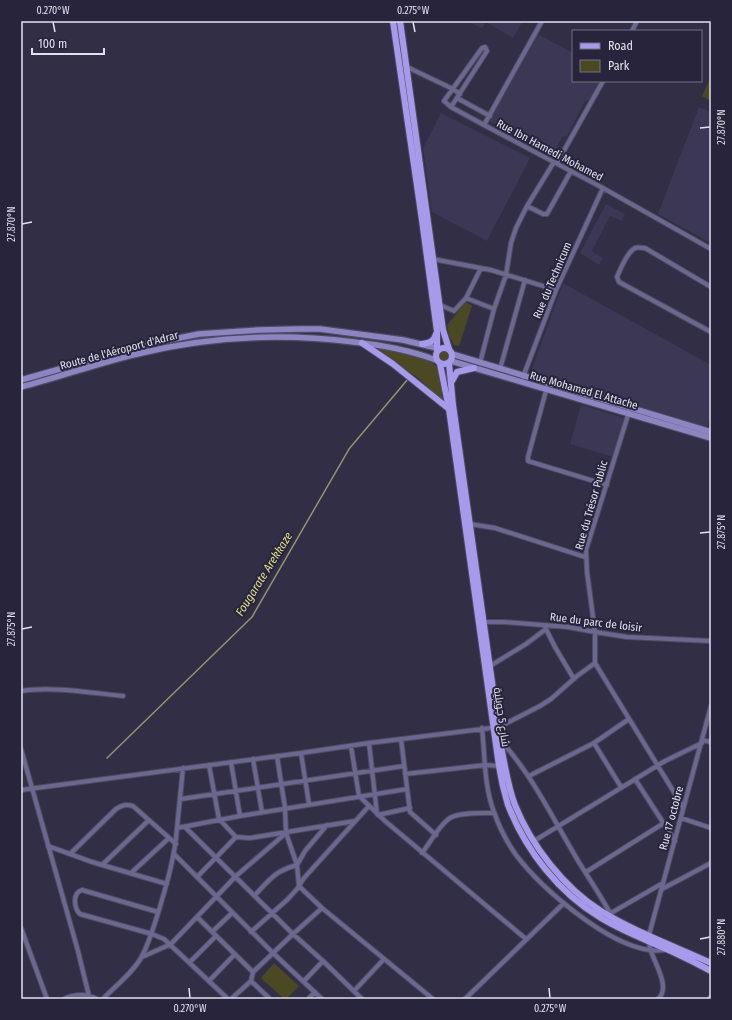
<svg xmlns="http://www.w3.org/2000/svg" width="732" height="1020" font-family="'Fira Sans Condensed',Cairo,sans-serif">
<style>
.built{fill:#3c3755}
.green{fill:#4b4924}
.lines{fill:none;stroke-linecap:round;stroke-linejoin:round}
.stream{stroke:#959371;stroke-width:1.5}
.street-casing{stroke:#4d4b61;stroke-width:6}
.secondary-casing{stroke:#4d4b61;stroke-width:8}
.primary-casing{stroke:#4d4b61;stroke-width:8}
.street{stroke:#6c678e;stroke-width:4}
.secondary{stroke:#8d84c2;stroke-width:5.5}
.primary{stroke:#a79aeb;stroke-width:6}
.ticks{fill:none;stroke:#e2e1f0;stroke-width:1.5}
.labels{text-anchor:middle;stroke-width:4;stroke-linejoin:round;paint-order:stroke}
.street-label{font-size:11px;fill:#e2e1f0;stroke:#27243b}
.water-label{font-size:12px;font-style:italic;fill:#e2de8a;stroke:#27243b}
.neatline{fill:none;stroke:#e2e1f0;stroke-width:1.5}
.ticks-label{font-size:10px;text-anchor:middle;fill:#e2e1f0}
</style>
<rect width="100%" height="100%" fill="#312e46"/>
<path class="built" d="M466,21h57l-10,17 -27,-16 -4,6z
M538,34l35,19v28h26l-9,19 -5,1 -18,35 -5,1 -9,18 -64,-34z
M699,107l12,5v131l-53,-29z
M441,113l89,45 -43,83 -55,-29 -9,-64z
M606,204l19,10 -3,7 -12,-5 -18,35 11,7 -4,7 -19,-12z
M563,283l148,82v49l-4,13 -177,-52z
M581,405l43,13 -11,39 -43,-13z"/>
<path class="green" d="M711,77v24l-9,-5z
M466,302l6,4 -13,40 -5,-1 -5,-9 -2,-11z
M369,345c18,4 53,8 66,20 6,7 9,30 11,39l-29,-27z
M439 356a5 5 0 1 1 10 0a5 5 0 1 1-10 0Z
M274,963l25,23 -13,13h-2l-23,-21z"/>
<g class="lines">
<path class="stream" d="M107,758l145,-141 97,-168 59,-70"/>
<g class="street-casing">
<path id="street" d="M542,21l-58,104 119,63 108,61
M632,31l5,-10
M407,67l46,22 7,5
M457,98l33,18
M451,107l36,-56 -2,-4 -3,1 -38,53 7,6 33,18
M557,163l46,-82
M527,206l16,8h4l24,-43
M433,259l58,11 65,20
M711,287l-66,-39c-4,0 -7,-1 -10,0 -8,4 -15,22 -18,29l2,5 92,50
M466,298l28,11
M440,305l14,6 12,-13 15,-30
M480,363l14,-54 12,-34 5,-32 5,-15 11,-22 27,-44
M500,369l25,-89
M523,377l33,-87 47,-102
M547,387l-19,70v4l79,24
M629,412l-43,138 1,22 8,60v31l88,144
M470,524l25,4 90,29
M483,622h21l64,5 27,5 32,5 84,4
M545,627l10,20 19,32
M490,666l36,-22 20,-15
M21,691c30,-5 72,2 102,5
M482,728c3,28 2,58 12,84 5,15 13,30 22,43 26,34 91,90 134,95 5,1 10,0 15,0
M401,739l9,73 26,23
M702,740l9,2
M501,741c32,35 52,78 76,118 12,20 25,38 35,58
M369,743l8,71
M594,743l35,-24
M351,746l8,50 26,25 141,118
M21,749l57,202 11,45
M253,759l9,53
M231,762l9,54
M209,765l10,54 17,18 14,1 105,-17
M405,774l81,-9 13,1
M529,776l65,-33 27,44
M635,779l40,62
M21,790l280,-37
M181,799l223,-33
M309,804l-8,-51 68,-10 130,-16 41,-21 11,-7 26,-23 18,-13
M378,815l32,-7
M681,818l30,10
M185,827l108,107 30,27 39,38
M177,828l6,-60
M286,833l11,32 2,21 4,4 19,18 111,91
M534,841l131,-80 37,-18
M48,846l44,16 75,22
M422,853c8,-10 18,-29 28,-35 10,-6 32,-5 44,-5
M70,854l46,-45c6,-4 10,-5 17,-3l43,38
M174,854l99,99 49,46
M102,865l47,-45
M586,872l78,-49
M131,873l38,-35
M197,877l39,-40
M662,889l49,-26
M255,895c15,-16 20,-24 42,-30l8,-14 22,-26
M158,912l-76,-22c-10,3 -8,18 -2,24l72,20 12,5 64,60
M611,913l52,-30
M197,917l56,55
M21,928l26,71
M212,932l20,-19
M251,932l37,-33 9,-10 7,-11 65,-72
M142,957l29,-13 65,-68 50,-43 -1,-25 -8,-52
M190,962l26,-26
M209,981l26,-27
M251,981l19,18
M304,981l19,-20
M354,991l30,-32
M64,999c11,-5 21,-6 33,0
M103,999c12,-13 31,-27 39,-43 8,-15 12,-31 17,-46 8,-27 16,-54 18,-82l63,-12 167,-27
M231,999l20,-18 2,-9 40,-38 29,-26
M308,999l7,-7
M465,999l99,-96
M658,999c13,-11 -3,-35 -7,-48 -2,-5 -2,-10 -2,-16l62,-229"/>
</g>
<g class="secondary-casing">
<path id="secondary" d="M452,354l259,78
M451,361l260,77
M21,380l123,-35 55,-11 60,-4 41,-1h20l83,11 34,8
M21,387c39,-10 77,-24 116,-33 72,-18 144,-21 217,-12 28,3 55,8 82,18
M710,999l1,-1"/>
</g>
<g class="primary-casing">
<path id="primary" d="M393,21l29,199 15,111v20
M400,21l43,309 6,19
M362,343l31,21 56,45
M422,344c7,-1 12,-2 14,-10
M436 356a8 8 0 1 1 16 0a8 8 0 1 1-16 0Z
M449,363l4,42 48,341c4,20 7,41 14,59 16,40 49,83 86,106 34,21 73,35 110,52
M440,364l9,45 50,357c2,13 5,26 9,39 18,46 51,88 93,113 23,14 48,23 72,34 13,6 25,12 38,19
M452,381l5,-9 17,-4"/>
</g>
<use href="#street" class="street"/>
<use href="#secondary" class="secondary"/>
<use href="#primary" class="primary"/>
</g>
<path class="ticks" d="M53,22l2,10M413,22l2,10M700,128l10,-1M22,224l10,-2M700,533l10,-1M22,629l10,-2M700,939l10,-2M189,988l1,10M549,988l1,10"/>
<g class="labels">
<g class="street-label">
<text transform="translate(550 150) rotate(28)" y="4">Rue Ibn Hamedi Mohamed</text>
<text transform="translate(552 280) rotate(-67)" y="4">Rue du Technicum</text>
<text transform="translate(119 350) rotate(-15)" y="4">Route de l'Aéroport d'Adrar</text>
<text transform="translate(584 390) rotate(16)" y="4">Rue Mohamed El Attache</text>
<text transform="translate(591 505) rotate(-74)" y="4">Rue du Trésor Public</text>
<text transform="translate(596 622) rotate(7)" y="4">Rue du parc de loisir</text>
<text transform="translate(502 717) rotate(82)" y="4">شارع 5 جويلية</text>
<text transform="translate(671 818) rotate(-75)" y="4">Rue 17 octobre</text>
</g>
<g class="water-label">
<text transform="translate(264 574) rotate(-58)" y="4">Fougarate Arekkaze</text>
</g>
</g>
<rect width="732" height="1020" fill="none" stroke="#27243b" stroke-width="44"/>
<rect x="572" y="30" width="130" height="52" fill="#27243b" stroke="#727083"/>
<rect x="580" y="43" width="20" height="6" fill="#a79aeb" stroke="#727083"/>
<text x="608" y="50" font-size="12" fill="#e2e1f0">Road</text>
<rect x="580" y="60" width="20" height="12" fill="#4b4924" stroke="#727083"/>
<text x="608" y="70" font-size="12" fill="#e2e1f0">Park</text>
<path d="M32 48v6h72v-6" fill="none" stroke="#e2e1f0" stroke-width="2"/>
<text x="38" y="48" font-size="12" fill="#e2e1f0" stroke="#27243b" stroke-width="3" paint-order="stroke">100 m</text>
<rect x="22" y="22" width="688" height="976" class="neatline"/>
<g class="ticks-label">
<text x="53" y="14">0.270°W</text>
<text x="413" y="14">0.275°W</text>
<text transform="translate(721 127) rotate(-90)" y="4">27.870°N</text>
<text transform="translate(11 224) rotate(-90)" y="4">27.870°N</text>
<text transform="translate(721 532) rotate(-90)" y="4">27.875°N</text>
<text transform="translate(11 629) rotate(-90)" y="4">27.875°N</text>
<text transform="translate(721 937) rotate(-90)" y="4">27.880°N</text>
<text x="190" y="1012">0.270°W</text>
<text x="550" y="1012">0.275°W</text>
</g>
</svg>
